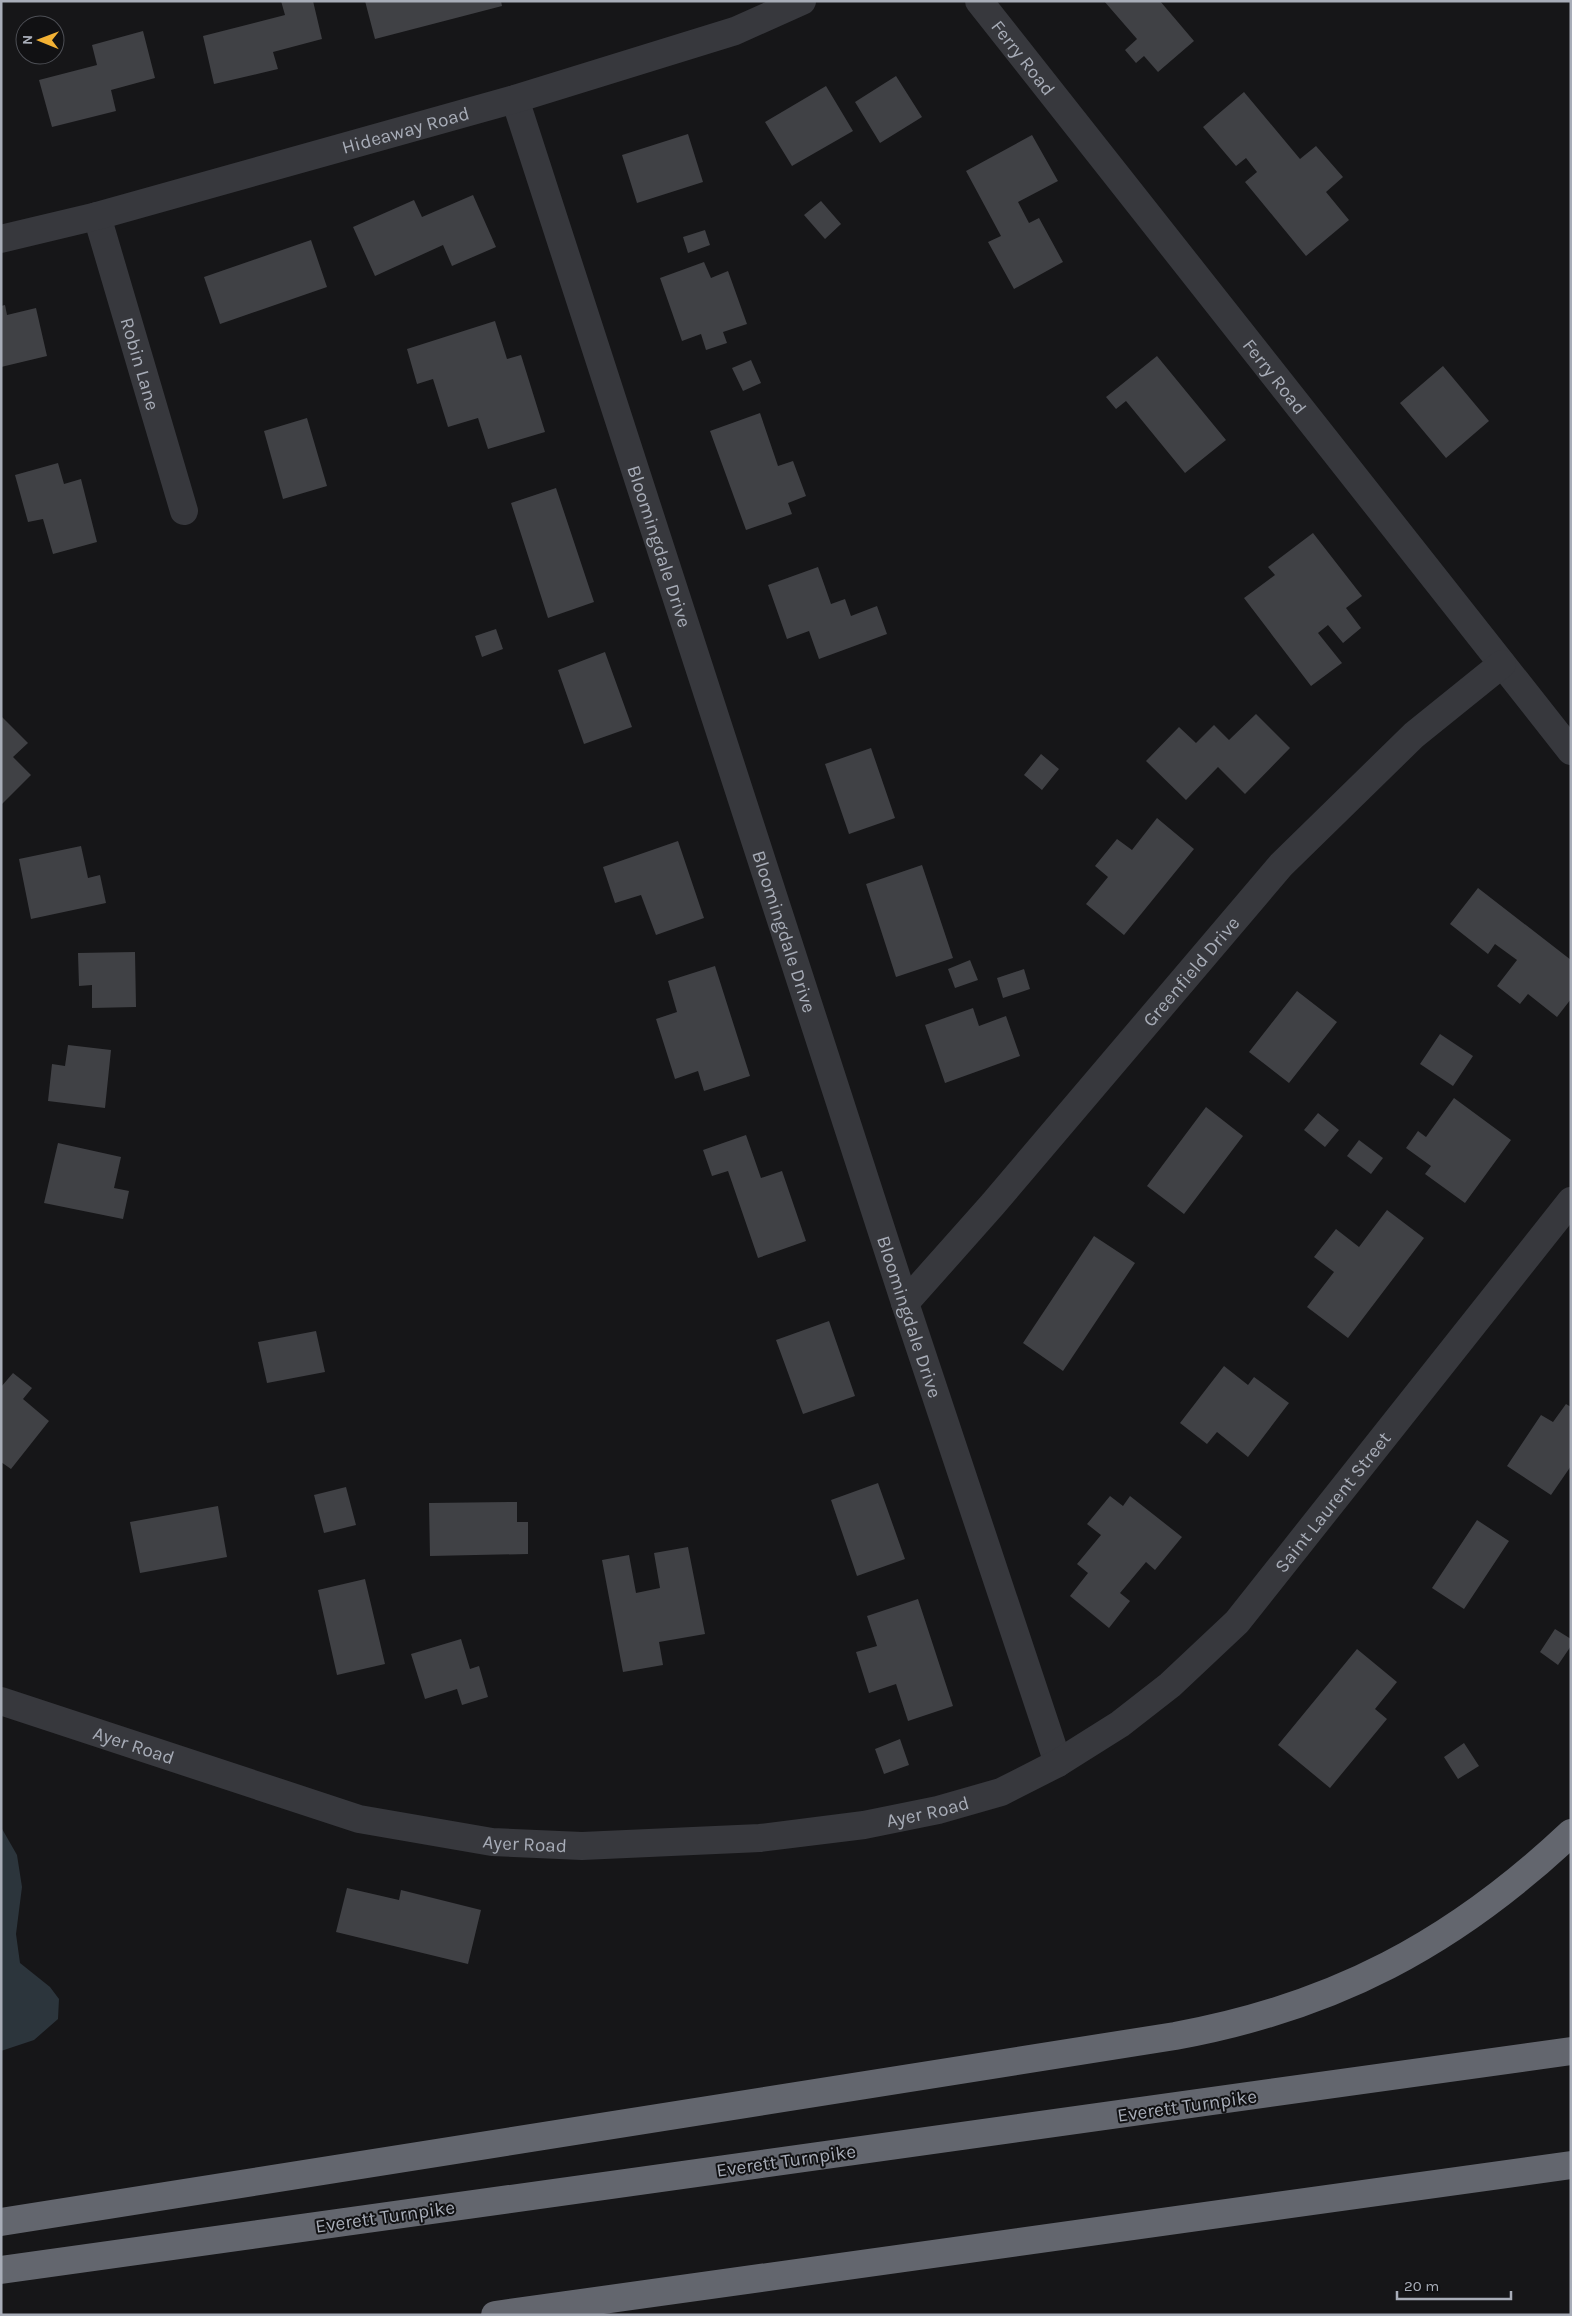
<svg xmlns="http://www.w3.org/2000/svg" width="1572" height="2316" font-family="Karla,sans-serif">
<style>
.water{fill:#2c353c}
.building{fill:#404145}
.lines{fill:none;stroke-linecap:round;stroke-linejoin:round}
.minor{stroke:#37383d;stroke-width:28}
.motorway{stroke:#63666e;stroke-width:28}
.labels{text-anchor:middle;stroke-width:4;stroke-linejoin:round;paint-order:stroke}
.street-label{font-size:19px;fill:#a8adb8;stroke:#111113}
</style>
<rect width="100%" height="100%" fill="#161618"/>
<path class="water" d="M1,1827l16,28 5,32 -6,47 4,29 30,24 9,12 -1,20 -24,21 -33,11z"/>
<path class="building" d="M281,1h32l9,38 -49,13 5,17 -64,15 -11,-48 82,-21z
M365,1h136l1,5 -127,33z
M1104,1h56l34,40 -36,31 -14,-16 -8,7 -11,-13 12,-11z
M143,31l12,47 -44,12 5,21 -64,16 -13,-47 58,-15 -5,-20z
M896,76l26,41 -42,26 -25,-41z
M826,86l27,45 -61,35 -27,-44z
M1244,92l56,67 16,-13 27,31 -17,15 23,28 -43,36 -61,-74 12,-10 -11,-14 -10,8 -33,-39z
M688,134l15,48 -66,21 -15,-48z
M1032,135l26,46 -40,21 11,21 10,-5 24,44 -49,27 -26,-47 13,-6 -35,-65z
M473,195l23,52 -44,19 -9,-21 -68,31 -22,-49 61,-27 8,17z
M821,201l20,23 -16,15 -21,-24z
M705,230l5,15 -22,8 -5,-16z
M311,240l16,47 -107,37 -16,-47z
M704,262l7,16 17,-7 19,53 -24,8 4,11 -21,7 -5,-16 -19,7 -22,-63z
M5,305l2,10 29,-7 11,48 -46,11v-61z
M495,321l12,38 14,-4 24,77 -57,17 -10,-31 -30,9 -15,-48 -16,5 -10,-35z
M1157,356l69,84 -41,33 -59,-72 -10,8 -10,-12z
M751,360l10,23 -18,8 -11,-23z
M1443,366l46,55 -43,37 -46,-55z
M760,413l18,53 15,-5 13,35 -18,7 4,11 -46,16 -36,-99z
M307,418l20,68 -44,13 -19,-68z
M58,463l6,21 17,-5 16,63 -44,12 -10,-35 -15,3 -13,-47z
M556,488l38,114 -46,16 -37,-115z
M1313,533l49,63 -16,12 15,20 -18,15 -15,-18 -10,8 24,30 -31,23 -67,-88 31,-23 -7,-8z
M818,567l13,37 14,-5 6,17 26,-10 10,28 -68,25 -10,-28 -22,8 -19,-54z
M496,629l7,20 -21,8 -7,-21z
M605,652l27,75 -48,17 -26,-74z
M1256,714l34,34 -45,46 -27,-27 -32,33 -40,-39 33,-34 17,16 18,-18 15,15z
M1,716l27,27 -15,14 18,18 -30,30z
M871,748l24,70 -46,16 -24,-70z
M1041,754l18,15 -17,21 -18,-15z
M1157,818l37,31 -70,86 -38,-31 22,-27 -13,-11 22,-27 15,11z
M678,841l26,77 -48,17 -15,-40 -26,8 -12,-36z
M81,846l7,32 12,-3 6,28 -75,16 -12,-60z
M922,865l31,93 -57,19 -30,-93z
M1478,888l93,72v39l-14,18 -29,-23 -8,10 -23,-18 20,-26 -22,-16 -7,10 -38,-30z
M135,952l1,55 -44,1v-23l-13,1 -1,-33z
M970,960l8,20 -23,8 -7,-19z
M715,966l35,110 -46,15 -6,-20 -23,8 -19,-60 21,-7 -9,-31z
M1024,969l6,20 -27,9 -6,-20z
M1297,991l40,31 -48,61 -40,-31z
M973,1008l6,18 27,-10 14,40 -75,27 -20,-58z
M1440,1034l33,22 -20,30 -33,-22z
M68,1045l43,5 -6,58 -57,-7 4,-37 13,2z
M1454,1098l57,42 -46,63 -40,-29 6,-8 -25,-18 12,-17 8,6z
M1206,1107l37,29 -59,78 -37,-28z
M1318,1113l21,17 -14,17 -21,-17z
M746,1135l15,43 21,-7 24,70 -48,17 -30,-87 -16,5 -9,-26z
M1359,1140l24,18 -12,16 -24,-18z
M58,1143l63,14 -7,31 15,3 -6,28 -79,-16z
M1387,1210l37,28 -76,100 -41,-31 27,-35 -20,-15 22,-28 23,18z
M1094,1236l41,27 -72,108 -40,-28z
M829,1321l26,75 -52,18 -27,-74z
M316,1331l9,41 -58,11 -9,-41z
M1224,1366l24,19 6,-8 35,26 -41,54 -31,-25 -10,12 -27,-21z
M13,1373l19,15 -9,11 26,22 -38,48 -10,-7v-75z
M1566,1404l5,3v59l-20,29 -44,-29 34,-51 12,7z
M878,1483l27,76 -48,17 -26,-76z
M346,1487l10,38 -32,8 -10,-38z
M1110,1496l13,10 7,-10 52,41 -27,33 -9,-8 -26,31 10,8 -21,27 -39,-32 18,-23 -11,-9 24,-29 -14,-11z
M517,1502v20h11v32l-98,2 -1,-53z
M218,1506l9,51 -87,16 -10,-51z
M1477,1520l32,21 -45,68 -32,-21z
M688,1547l17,87 -46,8 4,23 -40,7 -21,-112 27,-5 7,38 24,-5 -6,-35z
M365,1579l20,85 -48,11 -19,-85z
M918,1599l35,107 -45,15 -12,-37 -27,9 -13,-41 21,-6 -10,-30z
M1555,1629l16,10v7l-13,19 -18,-13z
M461,1639l9,30 9,-3 9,31 -26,8 -5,-16 -32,10 -14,-45z
M1357,1649l40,33 -22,27 12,10 -57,69 -52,-43z
M900,1739l9,26 -25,9 -9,-25z
M1464,1743l15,23 -21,13 -14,-22z
M347,1888l52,12 2,-10 80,20 -13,54 -132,-32z"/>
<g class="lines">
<g class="minor">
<path id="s1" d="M979,1l592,750"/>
<path id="s2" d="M515,99l390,1204 153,460"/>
<path id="s3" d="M97,216l87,295"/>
<path id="s4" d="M1,239l96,-23 418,-117 220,-68 67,-30"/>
<path id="s5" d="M905,1303l88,-99 288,-339 133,-130 88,-71"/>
<path id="s6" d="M1,1701l358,118 133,23 90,4 178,-8 104,-13 74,-15 63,-18 57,-29 62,-39 50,-39 67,-63 334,-421"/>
</g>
<path class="motorway" d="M1,2222l1174,-186c159,-29 278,-92 396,-203
M1,2270l1570,-219
M495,2315l1076,-150"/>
</g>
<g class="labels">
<g class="street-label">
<text dy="7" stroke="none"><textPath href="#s1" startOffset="72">Ferry Road</textPath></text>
<text dy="7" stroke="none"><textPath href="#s4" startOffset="419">Hideaway Road</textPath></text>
<text dy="7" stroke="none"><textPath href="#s3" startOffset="154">Robin Lane</textPath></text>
<text dy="7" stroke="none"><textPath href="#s1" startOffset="478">Ferry Road</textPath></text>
<text dy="7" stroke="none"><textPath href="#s2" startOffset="470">Bloomingdale Drive</textPath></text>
<text dy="7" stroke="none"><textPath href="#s2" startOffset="875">Bloomingdale Drive</textPath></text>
<text dy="7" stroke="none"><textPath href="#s5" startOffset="438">Greenfield Drive</textPath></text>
<text dy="7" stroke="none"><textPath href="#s2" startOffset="1280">Bloomingdale Drive</textPath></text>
<text dy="7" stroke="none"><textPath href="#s6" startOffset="1472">Saint Laurent Street</textPath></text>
<text dy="7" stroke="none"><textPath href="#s6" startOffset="140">Ayer Road</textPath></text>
<text dy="7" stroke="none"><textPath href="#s6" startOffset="950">Ayer Road</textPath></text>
<text dy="7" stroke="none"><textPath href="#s6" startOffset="545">Ayer Road</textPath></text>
<text transform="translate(1187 2105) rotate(-8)" y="7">Everett Turnpike</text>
<text transform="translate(786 2160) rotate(-8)" y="7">Everett Turnpike</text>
<text transform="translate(385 2216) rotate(-8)" y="7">Everett Turnpike</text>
</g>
</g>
<rect width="1572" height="2316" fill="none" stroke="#a8adb8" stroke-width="5"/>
<g transform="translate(40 40) rotate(271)"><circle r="24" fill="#111113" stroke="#4d4f55"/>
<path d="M0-4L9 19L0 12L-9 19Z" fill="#f2b134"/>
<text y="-8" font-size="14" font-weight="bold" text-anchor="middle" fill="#a8adb8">N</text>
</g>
<path d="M1397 2291v8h114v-8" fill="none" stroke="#a8adb8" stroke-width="2.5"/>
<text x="1404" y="2291" font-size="15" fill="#a8adb8" stroke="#111113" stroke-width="4" paint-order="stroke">20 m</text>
</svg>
